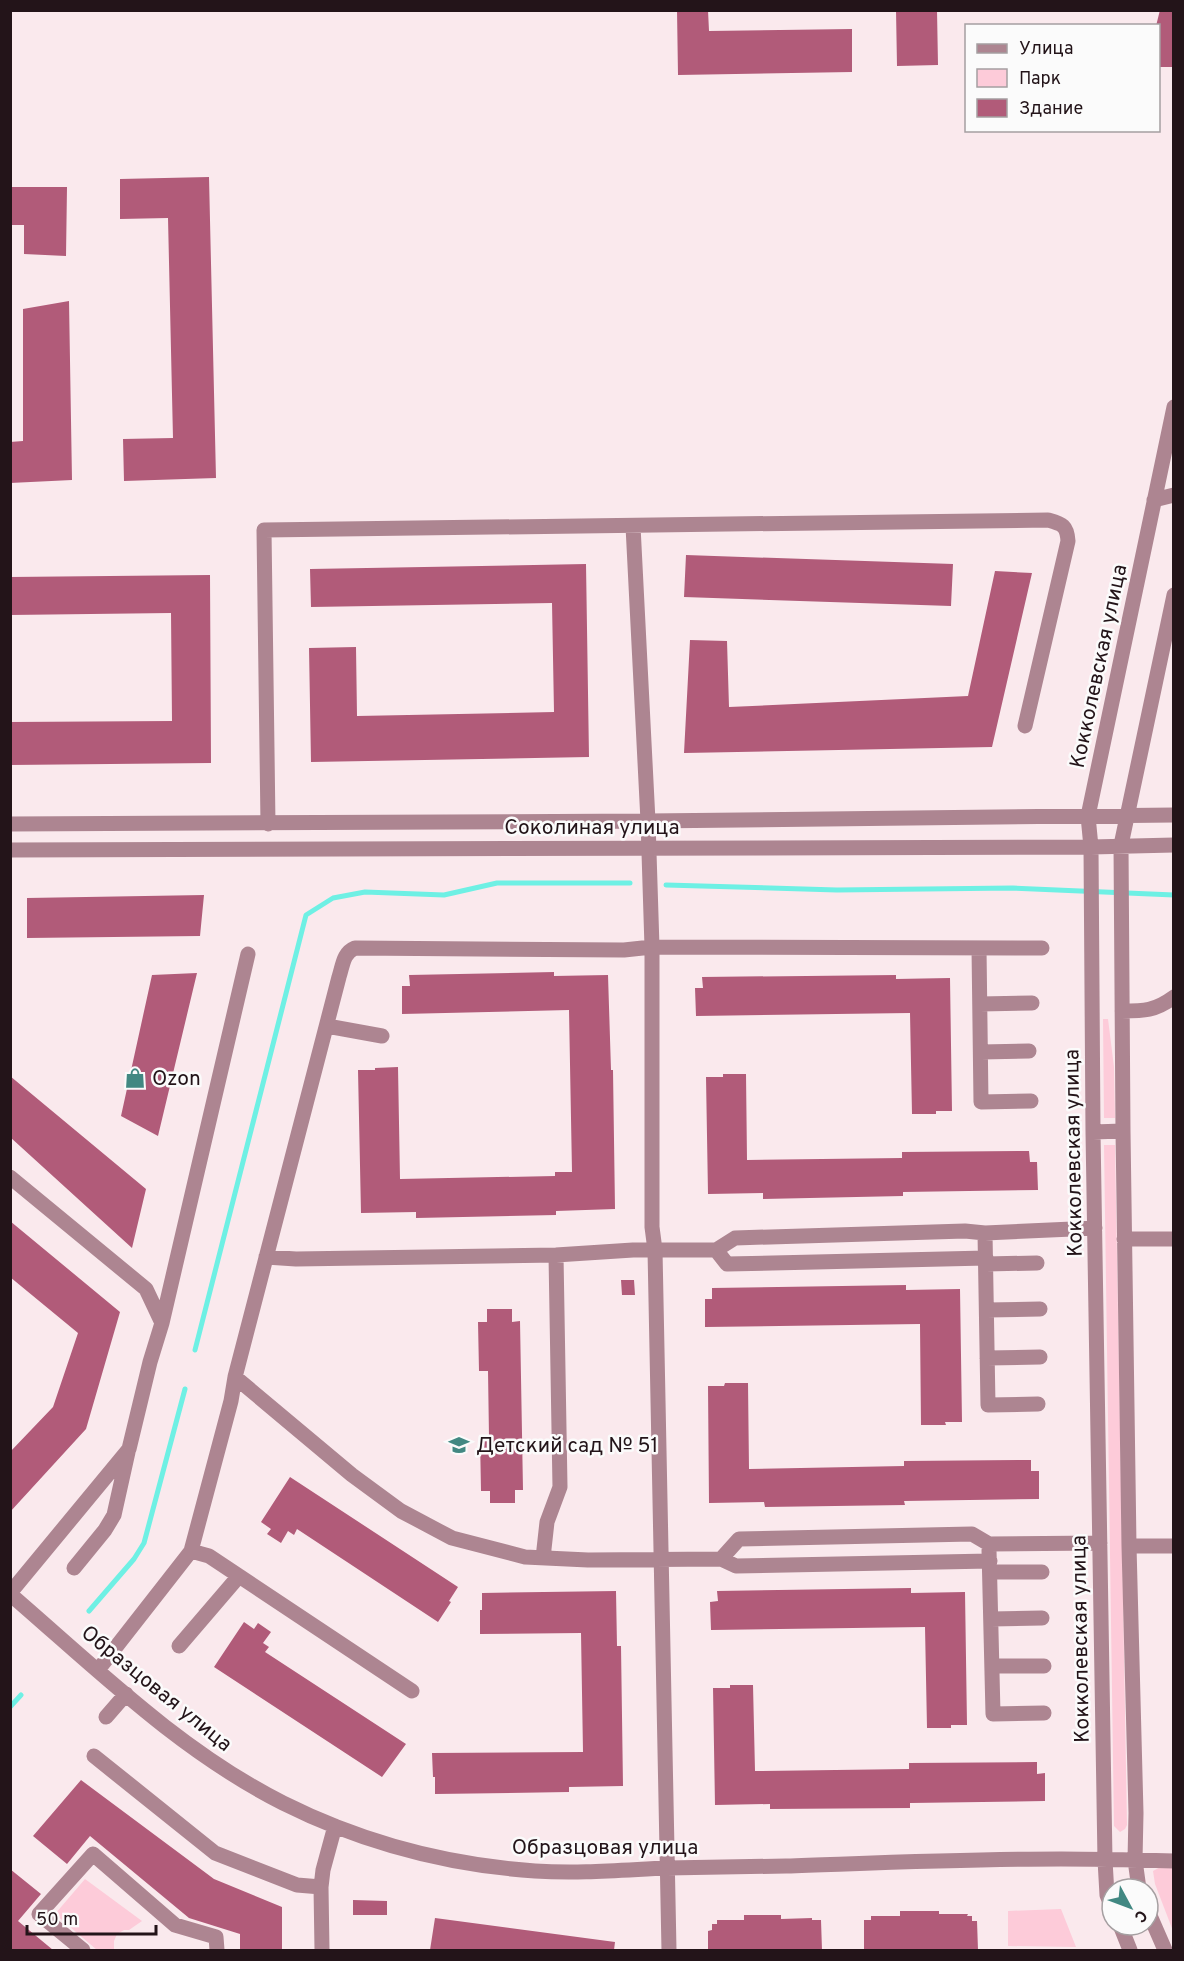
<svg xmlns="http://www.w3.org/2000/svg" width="1184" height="1961" font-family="Overpass,sans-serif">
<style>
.green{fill:#fdcbd9}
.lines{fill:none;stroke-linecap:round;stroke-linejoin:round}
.stream{stroke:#6ef0e4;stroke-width:5}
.building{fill:#b15b79}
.minor{stroke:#ad8591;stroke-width:15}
.labels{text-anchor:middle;stroke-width:5;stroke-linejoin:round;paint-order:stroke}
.street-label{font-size:21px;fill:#231419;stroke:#fbfbfb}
.poi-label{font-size:21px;fill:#231419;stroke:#fbfbfb;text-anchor:start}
</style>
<rect width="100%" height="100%" fill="#fae9ed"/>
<path class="green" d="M1103,1019h5l6,48 1,51h-11z
M1104,1145h11l12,680 -2,4 -5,3 -6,-6z
M1164,1865l9,2v64l-18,-47 -2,-13z
M85,1879l57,42 -13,9h-5l-7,4 -3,7v9h-17l-42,-36z
M1061,1909l15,38 -68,-1v-35z"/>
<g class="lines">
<path class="stream" d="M666,885l171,5 176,-2 161,7
M195,1350l111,-435 27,-17 32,-6 79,3 53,-12h133
M89,1611l45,-52 10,-16 41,-154
M10,1707l11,-12"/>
</g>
<path class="building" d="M677,10h31l1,21 143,-2v43l-174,3z
M896,10h41l1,55 -41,1z
M1160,10h13v57h-15v-41h-2z
M209,177l7,301 -92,3 -1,-42 50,-1 -5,-220 -48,1v-40z
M10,187h57l-1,69 -42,-2v-29h-14z
M69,301l3,179 -62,3v-41l13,-1v-132z
M686,555l267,9 -2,42 -267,-9z
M586,564l3,193 -278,5 -2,-114 47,-1 1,69 197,-4 -2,-109 -241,4 -1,-38z
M995,571l37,2 -40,174 -308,6 6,-113 37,1 2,66 239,-11z
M210,575l1,188 -201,2v-43l162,-1 -1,-108 -161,2v-38z
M204,895l-4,41 -173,2v-40z
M554,972v4l54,-1 3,95h2l2,139 -59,2v4l-140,3v-6l-55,1 -3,-143h17v-2l23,-1 2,112 155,-3v-4h17l-3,-162 -167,4v-28h8l-1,-11z
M197,973l-39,163 -37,-20 31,-141z
M896,975v4l54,-1 2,133h-16v3h-24l-2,-101 -214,3 -1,-28h8l-1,-11z
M723,1074h23l1,86 155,-2v-6l127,-1 1,11h7l1,28 -135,2v4l-140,3v-6l-55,1 -2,-117h17z
M10,1076l136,113 -14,59 -122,-111z
M10,1221l110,91 -34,117 -76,83v-60l43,-45 25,-74 -68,-56z
M621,1280h13l1,15h-13z
M906,1285v5l54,-1 2,133h-17l1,3h-25l-1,-101 -215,3v-28h7v-11z
M487,1309h25v13l8,-1 3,169h-8v13h-25v-12h-9l-1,-53 9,-1 -1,-66h-9l-1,-49h9z
M725,1383h23l1,86 155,-3v-5l127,-1v11h8v28l-135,2 1,4 -140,2 -1,-5 -55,1 -1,-117h16z
M290,1477l168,110 -9,14 2,1 -13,20 -141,-93 -3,6 -6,-4 -7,12 -14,-9 4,-5 -10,-7z
M911,1588v5l54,-1 2,133h-16v3h-24l-2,-101 -214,3 -1,-28 8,-1 -1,-10z
M616,1591l1,55h4l2,140 -54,1v5l-134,2v-17h-2l-1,-24 151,-1 -2,-119 -101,1v-24h2v-17z
M244,1622l10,7 4,-6 13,9 -8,11 6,4 -4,5 141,92 -24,33 -168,-110z
M730,1685h23l2,86 154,-2v-6l128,-1v12l8,-1v28l-135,2v5l-140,1v-5l-55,1 -2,-117h17z
M81,1780l133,99 68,28v43h-42v-16l-51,-16 -99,-82 -23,28 -34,-28z
M10,1869l31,25 -23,27 35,29h-43z
M353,1900l34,1v14h-34z
M900,1911h39v3h29l-1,2h5v5h5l1,29h-114v-30h7v-4h29z
M744,1915h37v4l31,-1v2h9l1,30h-114v-19l4,-1v-6h5v-4h27z
M435,1918l180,24 -1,8h-184z"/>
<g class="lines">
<path class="minor" d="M1154,500l20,-5
M633,526l15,295 4,126v280l3,23 14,700
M10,824l638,-3 526,-6
M268,824l-4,-294 784,-10c14,4 19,5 20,21l-43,185
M10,850l1081,-3 83,-2
M979,948l2,154 50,-1
M980,1004l52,-1
M1122,1011c22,0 33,0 52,-14
M327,1026l55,10
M981,1052l48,-1
M1093,1132l30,-1
M10,1177l136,112 16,34
M985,1233l3,172 50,-1
M1124,1239h50
M716,1250l11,14 259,-6
M266,1257l30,2 260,-4 77,-5h83l19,-12 230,-7 20,2 110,-5
M986,1264l51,-1
M987,1310l53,-1
M987,1358l53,-1
M235,1377l104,-400c4,-12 4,-24 16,-29l269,2 28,-3 390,1
M1129,1546h45
M989,1550l4,164 51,-1
M191,1551l18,5 203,135
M543,1558l4,-36 13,-35 -4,-232
M721,1559l18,-20 233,-5 17,10 111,-1
M74,1568l31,-38 9,-15 14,-63
M990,1572h52
M10,1593l119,-144 21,-87 12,-39 86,-369
M10,1594c87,75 170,157 273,209 78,39 165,62 252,68 44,3 88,-1 132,-3 39,-1 79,-1 119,-2 91,-3 183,-7 275,-7 37,0 75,1 113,2
M991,1619l51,-1
M179,1646l60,-70
M992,1666h52
M98,1670l93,-119 40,-150 4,-24 117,98 49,36 51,27 73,19 63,3 133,-1 15,7 254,-5
M106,1717l20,-23
M94,1756l121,97 82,32 24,2
M1139,1889l-4,-29 1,-47 -7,-267 -6,-415 -2,-286 53,-250
M1112,1907l-5,-12 -2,-35 -12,-728 -2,-285 -3,-31 86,-409
M1148,1911l17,39
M1120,1925l10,25
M83,1950l-44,-36 54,-60 82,71 41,12 1,13
M322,1950l-1,-63 2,-17 12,-44"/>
</g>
<defs>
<g id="shop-bare" transform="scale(1.62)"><path d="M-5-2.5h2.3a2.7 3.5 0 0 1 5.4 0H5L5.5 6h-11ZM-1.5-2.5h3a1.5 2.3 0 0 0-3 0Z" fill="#428882" stroke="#fbfbfb" stroke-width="2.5" paint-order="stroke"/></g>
<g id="school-bare" transform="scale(1.62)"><path d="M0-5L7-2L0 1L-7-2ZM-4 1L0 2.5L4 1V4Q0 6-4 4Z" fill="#428882" stroke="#fbfbfb" stroke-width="2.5" paint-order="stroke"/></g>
</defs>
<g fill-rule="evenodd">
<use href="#shop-bare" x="135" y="1078"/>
<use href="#school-bare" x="459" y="1445"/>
</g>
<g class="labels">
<g class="street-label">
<text transform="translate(1098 666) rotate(-78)" y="7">Кокколевская улица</text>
<text x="592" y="834">Соколиная улица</text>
<text transform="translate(1073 1153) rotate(-91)" y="7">Кокколевская улица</text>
<text transform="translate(1080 1639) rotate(-91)" y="7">Кокколевская улица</text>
<text transform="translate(157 1688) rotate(39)" y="7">Образцовая улица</text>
<text x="605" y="1854">Образцовая улица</text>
</g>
<g class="poi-label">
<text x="152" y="1085">Ozon</text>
<text x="476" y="1452">Детский сад № 51</text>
</g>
</g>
<rect width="1184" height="1961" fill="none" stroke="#231419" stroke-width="24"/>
<rect x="965" y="24" width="195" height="108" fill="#fbfbfb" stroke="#a59fa1" stroke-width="1.5"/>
<rect x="977" y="44" width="30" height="9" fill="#ad8591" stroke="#a59fa1" stroke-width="1.5"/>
<text x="1019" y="54" font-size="18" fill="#231419">Улица</text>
<rect x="977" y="69" width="30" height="18" fill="#fdcbd9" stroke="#a59fa1" stroke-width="1.5"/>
<text x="1019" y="84" font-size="18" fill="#231419">Парк</text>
<rect x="977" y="99" width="30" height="18" fill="#b15b79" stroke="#a59fa1" stroke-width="1.5"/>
<text x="1019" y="114" font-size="18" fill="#231419">Здание</text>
<g transform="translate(1130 1907) rotate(131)"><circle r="28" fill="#fbfbfb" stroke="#a59fa1" stroke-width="1.5"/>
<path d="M0-4.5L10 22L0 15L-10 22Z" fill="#428882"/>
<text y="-9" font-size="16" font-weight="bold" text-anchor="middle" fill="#231419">С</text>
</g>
<path d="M27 1925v9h129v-9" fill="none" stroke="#231419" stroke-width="3"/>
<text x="36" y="1925" font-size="18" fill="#231419" stroke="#fbfbfb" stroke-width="4.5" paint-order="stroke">50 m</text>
</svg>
